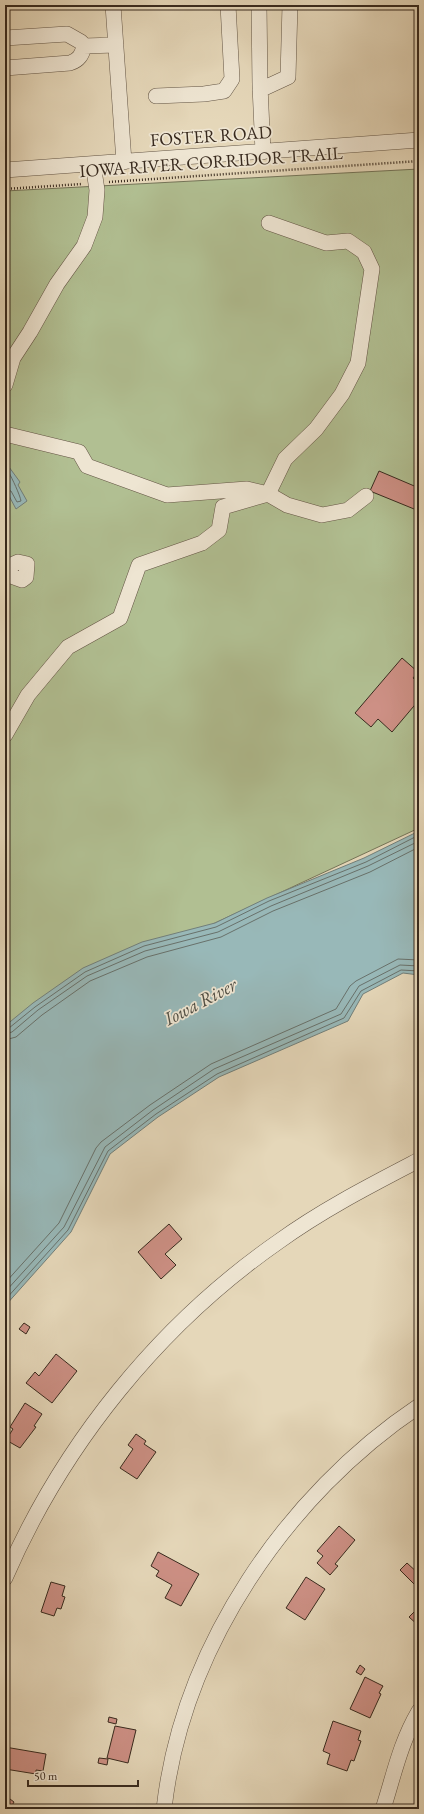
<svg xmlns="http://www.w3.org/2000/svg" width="424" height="1814" font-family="'EB Garamond',serif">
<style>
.green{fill:#b1bf92;stroke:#747458}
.water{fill:#98b8b8;stroke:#727f7a}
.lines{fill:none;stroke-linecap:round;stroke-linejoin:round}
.shore{stroke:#68716b;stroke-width:1}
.building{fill:#cd9085;stroke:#382a1e}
.minor-casing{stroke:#635545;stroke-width:16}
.path{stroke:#382a1e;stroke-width:2.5;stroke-dasharray:1 2;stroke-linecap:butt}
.minor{stroke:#eee5d2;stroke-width:15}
.labels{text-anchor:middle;stroke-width:3.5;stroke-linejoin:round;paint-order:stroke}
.street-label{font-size:18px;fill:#382a1e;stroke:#eee5d2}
.water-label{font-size:19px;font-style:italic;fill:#504e44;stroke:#eee5d2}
</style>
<rect width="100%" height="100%" fill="#e5d7b9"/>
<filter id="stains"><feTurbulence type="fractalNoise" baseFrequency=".005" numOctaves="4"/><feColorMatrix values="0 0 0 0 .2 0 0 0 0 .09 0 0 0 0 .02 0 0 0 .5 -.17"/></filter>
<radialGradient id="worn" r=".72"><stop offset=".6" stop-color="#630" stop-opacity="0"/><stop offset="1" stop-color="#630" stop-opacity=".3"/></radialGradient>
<path class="green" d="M419,169v659l-204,95 -210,107v-839z"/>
<path class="water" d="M9,467l11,15 -2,3 9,16 -11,8 -8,-15 -3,1v-26z
M419,831v144l-16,-2 -40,21 -15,27 -129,56 -61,40 -48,37 -39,78 -66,74v-280l28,-23 50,-35 59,-26 73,-19 52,-25 97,-40z"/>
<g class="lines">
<path class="shore" d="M5,473h4c3,5 11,22 12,28l-4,1 -6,-11 -6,-1
M5,1029l4,-1 26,-21 50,-35 59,-26 72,-19 53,-26 97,-39 53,-27
M5,1034l7,-2 26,-22 49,-34 58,-25 73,-19 53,-26 97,-40 51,-25
M5,1040l11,-3 26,-22 48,-34 57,-24 74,-20 52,-26 97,-39 49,-25
M5,1283l54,-60 37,-75 5,-6 49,-37 61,-41 125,-55 14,-23 6,-5 42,-22 21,1
M5,1292l59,-65 41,-80 48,-37 61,-41 127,-55 18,-28 41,-21 19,1
M5,1300l63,-70 40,-79 48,-37 61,-40 127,-56 17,-27 40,-21 18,1"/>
</g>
<path class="building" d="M379,471l40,17v23l-49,-20z
M402,658l16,14 -5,6 6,6v16l-27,32 -14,-13 -7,8 -16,-14z
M169,1224l13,15 -17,15 11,11 -15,14 -23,-27z
M24,1323l6,4 -4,7 -7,-5z
M56,1354l21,17 -25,32 -26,-20 9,-11 4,4z
M25,1403l17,11 -8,12 2,1 -16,21 -14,-8 7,-11 -3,-2z
M136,1434l10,7 -2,3 12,8 -19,27 -17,-11 13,-19 -5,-4z
M339,1526l16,14 -20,24 3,2 -8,9 -13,-12 6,-7 -6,-5z
M158,1552l41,22 -18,32 -16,-8 7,-13 -16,-9 3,-5 -8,-5z
M407,1563l12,11v5l-5,5 -14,-14z
M306,1577l19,12 -20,31 -19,-12z
M51,1582l14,4 -3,10 3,1 -4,12 -4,-1 -3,8 -13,-4z
M419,1607v19l-10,-9z
M360,1665l5,4 -4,6 -5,-3z
M365,1677l18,9 -4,7 2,1 -11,24 -20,-9z
M109,1717l8,2 -1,5 -8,-2z
M333,1721l28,10 -3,9 3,1 -7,20 -3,-1 -4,11 -20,-7 3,-10 -7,-3z
M115,1726l21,4 -8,33 -21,-5z
M5,1747l41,7 -3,17 -7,-1v4l-31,-5z
M99,1758l9,1 -1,6 -9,-2z
M10,1799l4,3 -4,7 -5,-3z"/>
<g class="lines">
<g class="minor-casing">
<path id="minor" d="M113,5l11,157
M259,5l1,81 3,66
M5,38l62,-4 14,8 3,4c-2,9 -5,14 -14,17l-65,5
M84,46l32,-1
M260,90l28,-13 2,-72
M156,96l48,-2 20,-3 8,-12 -4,-74
M5,170l414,-30
M5,385l8,-27 17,-26 27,-48 27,-38 11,-29 2,-27 -4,-26
M5,434l74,18 8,14 80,29 80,-6 21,5 19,11 35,10 26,-5 18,-14
M5,568l13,-6 9,2 -1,13 -4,3 -11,-4 -6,-6
M5,735l23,-40 40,-48 52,-29 19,-53 63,-22 17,-13 4,-23 45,-13 17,-35 31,-30 26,-35 16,-31 14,-94 -8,-17 -16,-11 -22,2 -57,-20
M5,1578c58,-134 154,-253 273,-336 44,-32 93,-57 141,-82
M164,1809c18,-161 122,-314 255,-403
M383,1809c11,-34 17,-66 36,-98"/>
</g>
<path class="path" d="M109,182l310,-21
M5,189l77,-5"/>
<use href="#minor" class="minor"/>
</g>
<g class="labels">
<g class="street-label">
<text transform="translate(211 136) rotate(-4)" y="6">FOSTER ROAD</text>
<text transform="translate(211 162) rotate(-4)" y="6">IOWA RIVER CORRIDOR TRAIL</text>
</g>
<g class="water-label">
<text transform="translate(200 1001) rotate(-28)" y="7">Iowa River</text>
</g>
</g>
<rect width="424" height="1814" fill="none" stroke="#e5d7b9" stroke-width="20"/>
<rect x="6" y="6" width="412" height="1802" fill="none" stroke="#382a1e" stroke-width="2"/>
<rect x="10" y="10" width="404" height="1794" fill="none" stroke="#382a1e"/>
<path d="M28 1780v6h110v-6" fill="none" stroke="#382a1e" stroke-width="2"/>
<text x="34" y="1780" font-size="12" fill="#382a1e" stroke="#eee5d2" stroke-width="3" paint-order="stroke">50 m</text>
<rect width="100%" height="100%" filter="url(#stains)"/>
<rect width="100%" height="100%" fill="url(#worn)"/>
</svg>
